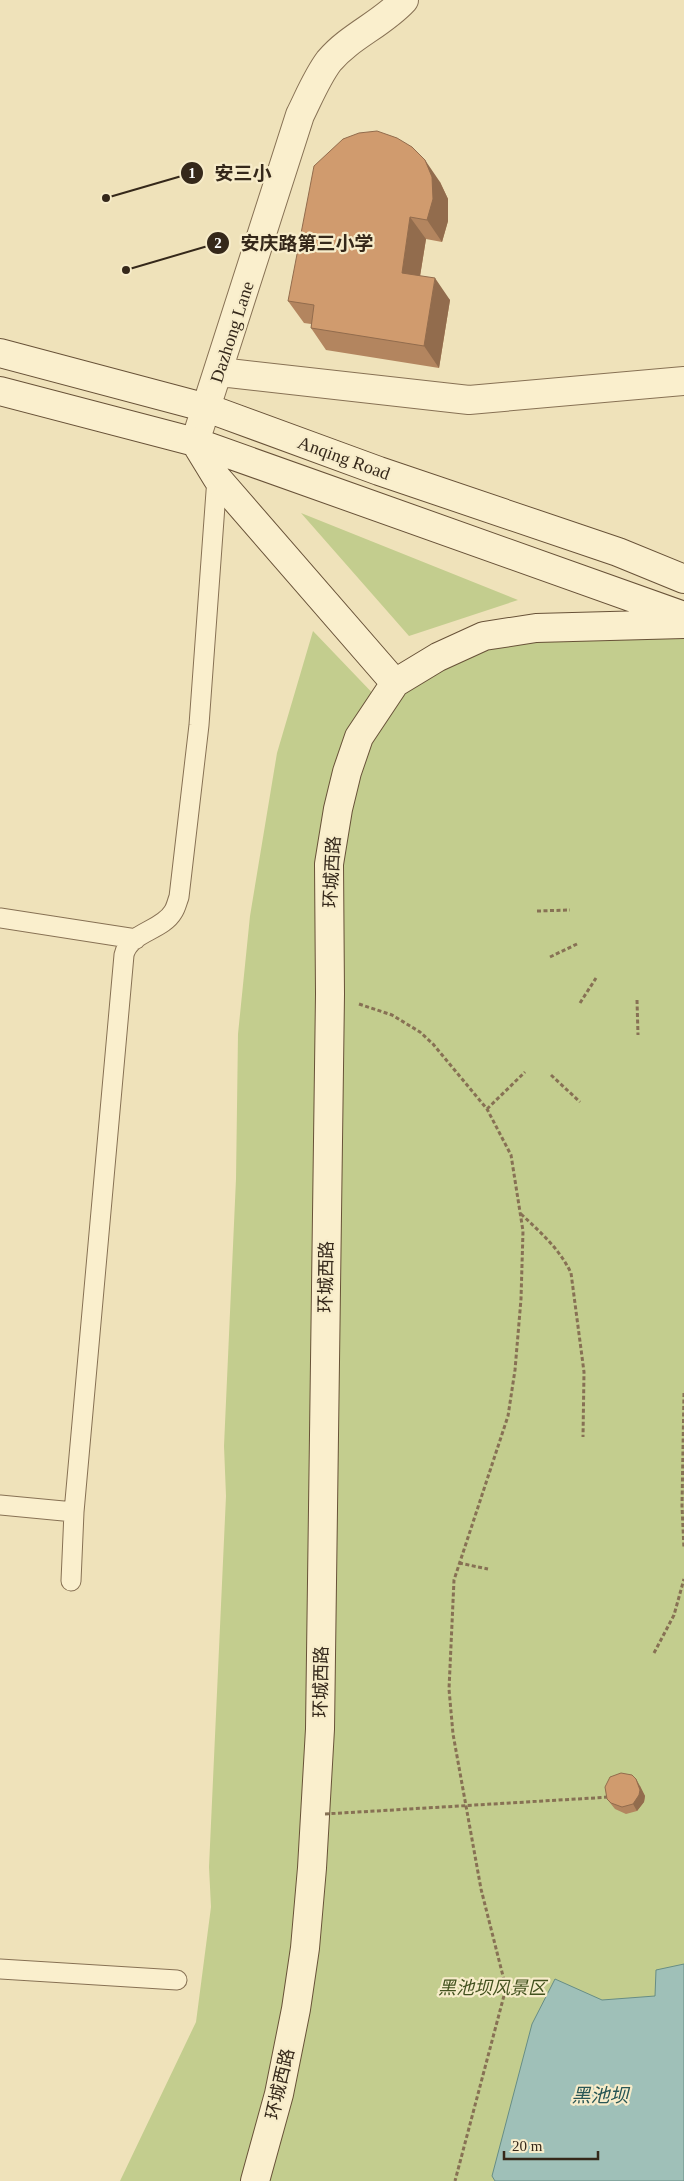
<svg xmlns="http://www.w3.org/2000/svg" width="684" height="2181" font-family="'Times New Roman','Noto Sans SC',serif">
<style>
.green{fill:#c3cd8e}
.water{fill:#9fc0b8;stroke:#678d85}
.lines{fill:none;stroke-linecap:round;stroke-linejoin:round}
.lane-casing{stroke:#877154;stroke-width:21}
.street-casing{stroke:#877154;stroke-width:30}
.secondary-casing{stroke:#685238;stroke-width:30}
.path{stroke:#877154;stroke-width:3;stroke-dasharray:4 2.5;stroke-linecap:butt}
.lane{stroke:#faefcd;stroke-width:19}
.street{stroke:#faefcd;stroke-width:28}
.secondary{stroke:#faefcd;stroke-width:28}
.path-bridge{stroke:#877154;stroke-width:3;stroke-dasharray:4 2.5;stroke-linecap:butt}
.wall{fill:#b3855f}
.shaded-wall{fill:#926c4d}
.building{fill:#d09b6e;stroke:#926c4d}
.labels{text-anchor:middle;stroke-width:4.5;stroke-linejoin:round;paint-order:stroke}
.street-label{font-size:18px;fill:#35281a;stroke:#f7ecca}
.park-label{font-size:18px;font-style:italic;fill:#43521f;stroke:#f7ecca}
.water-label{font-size:19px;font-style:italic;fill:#285655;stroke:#f7ecca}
.leader{fill:none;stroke:#35281a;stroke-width:2}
.callout-dot{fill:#35281a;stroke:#f7ecca;stroke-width:2}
.mark-label{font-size:15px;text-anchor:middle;font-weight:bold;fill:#fff}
.callout-label{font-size:19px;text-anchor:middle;font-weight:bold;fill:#35281a;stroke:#f7ecca;stroke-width:4.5;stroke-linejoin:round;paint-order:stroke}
</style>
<rect width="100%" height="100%" fill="#efe2ba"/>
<path class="green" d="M301,513l217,87 -109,36z
M684,624v1557h-564l76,-159 15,-115 -2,-40 17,-371 -2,-50 12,-267 2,-145 12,-118 27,-163 36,-122 68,71 103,-66z"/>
<path class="water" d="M684,1964v217h-189l-3,-5 40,-152 23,-45 47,21 53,-4 1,-26z"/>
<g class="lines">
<g class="lane-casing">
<path id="lane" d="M0,918l136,21
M0,1505l74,7
M71,1581l3,-69 50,-557c5,-23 38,-24 49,-43 3,-4 4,-10 6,-15l20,-172 18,-247
M0,1969l177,11"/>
</g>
<g class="street-casing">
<path id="street" d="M220,372l249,28 215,-19
M195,442l105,-327c9,-18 17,-38 29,-54 21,-25 53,-37 75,-61"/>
</g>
<g class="secondary-casing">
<path id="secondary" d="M0,353l207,55 172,63 239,81 66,27
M0,391l195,51 489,174
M195,442l22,36 178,205
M255,2181l24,-87 17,-85 9,-61 7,-80 8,-139 10,-735 -1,-130 9,-55 9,-37 12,-35 36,-54 43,-26 46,-21 52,-8 148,-4"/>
</g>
<path class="path" d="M537,911l33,-1
M550,957l27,-13
M637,1000l1,35
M580,1003l16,-25
M359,1004l33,11 28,17 13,12 54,65 24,46 12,76 -2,68 -6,71 -7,46 -54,164 -5,109 4,45 28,155 25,99 -51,193
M551,1075l29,27
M487,1109l38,-37
M521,1214c19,18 38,34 50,59l13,99 -1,65
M684,1393l-2,113 2,43
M459,1563l29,6
M654,1653l20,-38 10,-36"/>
<use href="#lane" class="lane"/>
<use href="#street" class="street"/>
<use href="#secondary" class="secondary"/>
<path class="path-bridge" d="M325,1814l285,-17"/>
</g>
<path class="wall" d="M440,182l8,17v22l-6,21 -16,-3 -6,37 30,24 -11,68 -113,-18 -15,-22v-4l-7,-1 -16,-22z
M640,1786l5,10 -1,6 -7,9 -11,3 -11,-5 -8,-10z"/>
<path class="shaded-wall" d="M425,160l15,22 8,17v22l-6,21 -15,-22z
M410,217l16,22 -9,56 -15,-22z
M435,278l15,22 -11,68 -15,-22z
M636,1779l4,7 5,10 -1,6 -7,9 -4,-7z"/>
<path class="building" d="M377,131l20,7 15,9 13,13 7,17 1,22 -6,21 -17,-3 -8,56 33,5 -11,68 -113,-18 3,-23 -26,-4 26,-135 29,-27 16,-6z
M621,1773l11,2 4,4 4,11 -1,5 -6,9 -11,3 -11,-4 -4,-4 -2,-12 5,-10z"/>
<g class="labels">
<g class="street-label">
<text transform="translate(232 332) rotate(-72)" y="6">Dazhong Lane</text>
<text transform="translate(344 458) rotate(20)" y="6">Anqing Road</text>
<text transform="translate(332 872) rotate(-87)" y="6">环城西路</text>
<text transform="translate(326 1277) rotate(-89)" y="6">环城西路</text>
<text transform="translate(321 1682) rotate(-89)" y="6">环城西路</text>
<text transform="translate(280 2084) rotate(-77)" y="6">环城西路</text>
</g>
<g class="park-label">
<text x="492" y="1994">黑池坝风景区</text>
</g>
<g class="water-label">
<text x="600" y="2102">黑池坝</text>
</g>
</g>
<path class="leader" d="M106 198L192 173M126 270L218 243"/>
<g class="callout-dot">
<circle cx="106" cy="198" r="5"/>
<circle cx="126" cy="270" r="5"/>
<circle cx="192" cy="173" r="12"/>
<circle cx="218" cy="243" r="12"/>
</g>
<g class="mark-label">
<text x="192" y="178">1</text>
<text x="218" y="248">2</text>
</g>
<g class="callout-label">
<text x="243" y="180">安三小</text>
<text x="307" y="250">安庆路第三小学</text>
</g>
<path d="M504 2151v8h94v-8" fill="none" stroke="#35281a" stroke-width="2.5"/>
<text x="512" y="2151" font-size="15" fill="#35281a" stroke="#f7ecca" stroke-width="4" paint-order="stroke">20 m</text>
</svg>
